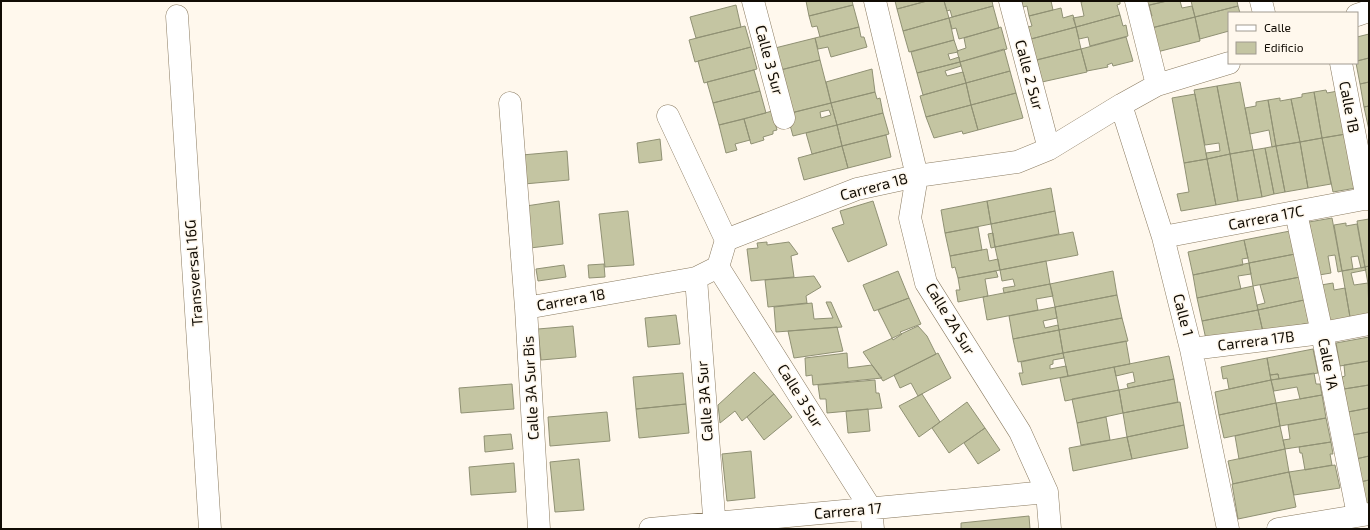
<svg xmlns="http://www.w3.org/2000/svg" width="1370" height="530" font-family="'Exo 2',sans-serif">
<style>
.building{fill:#c4c5a2;stroke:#909174;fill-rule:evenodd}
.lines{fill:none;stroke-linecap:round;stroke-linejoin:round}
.minor-casing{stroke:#8b7c62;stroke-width:23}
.minor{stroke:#fff;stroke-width:22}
.labels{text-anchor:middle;stroke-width:3;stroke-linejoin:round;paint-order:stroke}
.street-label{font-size:15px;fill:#110c04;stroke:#fff8ed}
</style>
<rect width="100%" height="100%" fill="#fff8ed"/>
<path class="building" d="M806,1h46l1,4 -44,11z
M895,1h32l-30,8z
M927,1h17l5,17 -46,13 -6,-22z
M944,1h48l1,5 -41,11 -2,-7 -3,1z
M1022,1h29l2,9 -24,6 -2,-10 -4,1z
M1086,1h34v3l-3,1 3,10 -44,12 -3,-9 11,-2 -3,-14z
M1140,1h27l-25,6z
M1167,1h13l2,7 10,-2 3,11 -44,11 -3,-12h4l-3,-11z
M1191,1h46l1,5 -43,11z
M736,5l5,22 -45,11 -6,-21z
M853,5l6,22 -39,10 -3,-11 -5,1 -3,-11z
M993,6l6,22 -40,11 -3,-11 -4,1 -3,-11z
M1238,6l2,7h-11v18l-29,8 -5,-22z
M1061,8l2,10 10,-3 3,12 -45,12 -3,-12 4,-1 -3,-10z
M1120,15l3,11 3,-1 2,11 -38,10 -2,-9 -9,2 -3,-12z
M1195,17l5,24 -43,11 -9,-23z
M949,18l5,22 -45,12 -6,-21z
M745,26l6,21 -56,15 -6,-22z
M859,27l2,10h3l3,10 -36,10 -3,-10 -10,2 -3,-11z
M1001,27l6,22 -47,13 -3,-11 9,-3 -2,-10z
M1076,27l5,22 -45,11 -5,-21z
M1369,34v24l-12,3v-24z
M1126,37l7,24 -20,5 -1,-3 -5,2 1,2 -21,4 -6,-22z
M815,38l5,22 -43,11 -6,-22z
M954,40l4,12 -10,2 2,6 9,-3 1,5 -43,11 -6,-21z
M751,47l6,22 -53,14 -6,-22z
M1004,49l6,22 -44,12 -6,-21z
M1081,49l6,23 -45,10 -5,-22z
M1369,58v24l-9,2 -4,-21 1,-2z
M820,60l11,43 -44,11 -11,-43z
M960,62l1,4 -16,5 2,5 16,-4 3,11 -43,12 -6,-22z
M872,69l3,23 -44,11 -5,-21z
M754,70l6,21 -47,12 -6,-21z
M1010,71l6,22 -45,12 -5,-22z
M1240,82l13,68 -23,4 -13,-68z
M1369,82v24l-5,1 -4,-23z
M966,83l5,22 -45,12 -6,-21z
M1217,86l13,68 -23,5 -1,-6 14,-2 -1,-8 -14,2 -11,-55z
M1326,90l1,3 11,-2 8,43 -24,4 -8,-46z
M760,91l6,22 -47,12 -6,-22z
M875,92l2,7 3,-1 3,15 -46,12 -6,-22z
M1314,92l8,46 -22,4 -9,-43 11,-2v-3z
M1016,93l7,25 -45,12 -7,-25z
M1195,94l12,65 -23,4 -12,-65z
M1280,98v3l11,-2 9,43 -24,4 -8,-46z
M1268,100l8,46 -4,1 -3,-17 -19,4 -5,-26 11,-2v-4z
M831,103l6,22 -44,11 -6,-22zM829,110l2,5 -10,3 -1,-6z
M971,105l7,25 -15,4 -1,-3 -28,7 -8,-21z
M1369,106v24l-5,-23z
M772,111l5,19 -4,1v3l-10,3 1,3 -13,4 -7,-25z
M883,113l6,21 -47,12 -5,-21z
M744,119l6,21 -15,4 2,6 -11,3 -7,-28z
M837,125l5,21 -30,8 -6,-21z
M1346,134l10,54 -23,4 -11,-54z
M886,135l5,22 -43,11 -6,-22z
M1322,138l9,46 -23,4 -8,-46z
M660,139l2,21 -23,3 -2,-20z
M1300,142l8,46 -23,4 -9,-46z
M842,146l6,22 -44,12 -6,-22z
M1276,146l9,46 -11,2 -9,-46z
M1265,148l9,46 -12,3 -9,-47z
M1253,150l9,47 -24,4 -8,-47z
M567,151l2,29 -45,4 -2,-29z
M1230,154l8,47 -22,4 -9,-46z
M1207,159l9,46 -35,6 -4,-17 12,-2 -5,-29z
M1051,188l4,23 -64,13 -4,-23z
M559,201l4,43 -33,4 -4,-42z
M873,201l14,44 -39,17 -16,-34 12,-4 -4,-13z
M987,201l4,23 -46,9 -4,-23z
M628,211l6,54 -29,2 -6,-53z
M1055,211l4,23 -64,13 -4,-23z
M1332,218l10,53 -4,1 -3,-17 -7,1 3,17 -12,2 -10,-53z
M1369,219v47l-4,1 -8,-46z
M1346,223v3l11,-2 8,43 -4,1 -3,-12 -7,1 2,12 -11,2 -8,-46z
M978,227l4,23 -32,6 -5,-23z
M1290,231l5,23 -46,9 -5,-23z
M1073,232l5,23 -78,15 -5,-23z
M993,233l2,14 -4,1 -3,-14z
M1244,240l4,18 -6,1 1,6 -50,10 -5,-23z
M767,242v3l22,-3 9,12 -7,2 3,21 -43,4 -4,-32 11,-1 -1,-5z
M987,249l2,12 9,-2 2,11 -42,8 -3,-11 -3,1 -2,-12z
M1295,254l5,23 -47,9 -4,-23z
M1046,261l4,23 -46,9 -1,-5 12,-2 -2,-7 -11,2 -2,-11z
M1249,263l2,11 -13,2 3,13 -44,9 -4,-23z
M604,264l1,13 -16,1 -1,-13z
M564,265l2,12 -28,4 -2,-12z
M1369,266v23l-4,-22z
M1365,267l1,3 -15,3 3,12 14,-2 1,31 -19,3 -8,-46z
M898,271l11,27 -35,13 -11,-26z
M996,271l2,6 -13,2 3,17 -30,6 -2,-12h4l-2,-12z
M1113,271l4,24 -62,12 -5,-23z
M814,276l7,11 -15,9 1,7 -39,4 -3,-27z
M1300,277l4,23 -46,10 -1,-5 8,-2 -5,-18z
M1333,283l1,7 11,-2 5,29 -23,5 -6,-37z
M1050,284l3,12 -17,3 2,11 -51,10 -4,-23z
M1253,286l5,24 -56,11 -5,-23z
M1117,295l5,23 -63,12 -4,-23z
M909,298l12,26 -21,8 2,2 -9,6 -15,-30z
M1304,300l5,23 -46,9 -5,-22z
M826,302h5l11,25 -66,5 -2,-25 38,-4 2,16 19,-1z
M1055,307l2,11 -14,3 2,7 13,-3 1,5 -46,9 -4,-23z
M1258,310l5,22 -56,12 -5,-23z
M676,315l4,29 -32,3 -3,-29z
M1122,318l6,23 -65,12 -4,-23z
M573,326l3,31 -35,3 -3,-31z
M918,326l9,10 9,18 -53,27 -20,-29z
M837,327l6,24 -49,7 -6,-27z
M1059,330l4,23 -45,9 -5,-23z
M1369,337v24l-29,5 -4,-23z
M1126,341l4,23 -62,12 -5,-23z
M1313,349l5,24 -39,6 -1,-5 -8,1 -3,-17z
M847,353l1,15 24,-3 10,13 -69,7 -1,-10 -6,1 -1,-18z
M938,353l13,25 -33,18 -7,-13 -11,5 -6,-13z
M1063,353l1,5 -11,2v4l-3,1v4l16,-3 2,10 -46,9 -3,-12h4l-2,-11z
M1169,356l5,23 -46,9 -1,-4 8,-2 -2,-10 -17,4 -2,-9z
M1267,358l4,22 -42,9 -2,-11 -4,1 -2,-12z
M1369,361v24l-25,4 -2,-12 3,-1 -1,-11z
M1114,367l5,23 -54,11 -5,-23z
M754,372l20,22 -32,27 -7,-10 -15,12 -2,-18z
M683,373l3,31 -50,5 -3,-32z
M1314,373l2,11h4l2,11 -22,4 -3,-12 -23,4 -3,-11z
M1278,374l1,5 -8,1 -1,-5z
M1174,379l4,23 -55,11 -4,-23z
M875,380l1,13h3l3,15 -55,5 -1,-14h-6l-2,-14z
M1271,380l5,23 -57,12 -4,-23z
M512,384l2,25 -53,4 -2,-25z
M1369,385v23l-21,4 -4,-23z
M1119,390l4,23 -46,10 -5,-24z
M774,394l18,23 -28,23 -17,-23z
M922,394l18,28 -21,15 -20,-31z
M1322,395l4,23 -46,8 -4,-23z
M967,402l18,26 -36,25 -17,-25z
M1180,402l4,23 -57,12 -4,-24z
M1276,403l4,23 -56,12 -5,-23z
M686,404l3,29 -50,5 -3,-29z
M1369,408v24l-17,3 -4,-23z
M868,409l2,22 -22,2 -2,-22z
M607,412l3,29 -60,5 -2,-29z
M1106,417l4,23 -29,5 -4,-22z
M1326,418l5,24 -46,7 -2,-9 7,-1 -2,-14z
M1184,425l4,23 -56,11 -5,-22z
M1280,426l5,23 -46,10 -4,-23z
M985,428l15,22 -22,14 -14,-21z
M1369,432v24l-13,3 -4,-24z
M511,434l2,15 -28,3 -1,-16z
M1127,437l5,22 -59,12 -4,-23z
M1331,442l2,12h-3l2,11 -27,5 -3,-17h-2l-1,-6z
M1285,449l4,23 -56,12 -5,-23z
M751,451l4,47 -28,3 -5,-47z
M1369,456v24l-9,2 -4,-23z
M579,459l5,51 -29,2 -5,-50z
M514,463l2,29 -45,3 -2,-28z
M1335,465l5,23 -46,7 -5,-23z
M1289,472l7,35 -58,12 -6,-35z
M1369,480v24l-5,1 -4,-23z
M1029,516l1,13h-69v-6z"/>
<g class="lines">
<g class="minor-casing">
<path id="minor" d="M753,1l31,117
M875,1l42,175 -7,42 16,65 94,149 27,60 3,37
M1010,1l39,148
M1136,1l21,84
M1261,1l3,12
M1357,15l12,-4
M177,16l33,513
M1341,63l26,136
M510,103l16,205 13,221
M1121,105l42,132 28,112 37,180
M668,116l58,124
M1296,213l26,120 36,182
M1163,237l206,-39
M718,267l153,242 2,20
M696,278l19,251
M526,308l170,-30 22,-11 8,-27 131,-51 60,-13 100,-14 32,-13 72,-44 36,-20 72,-22
M1191,349l131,-16 47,-9
M650,529l397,-37
M1278,529l91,-15"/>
</g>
<use href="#minor" class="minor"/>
</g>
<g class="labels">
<g class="street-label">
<text transform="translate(769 60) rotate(75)" y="5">Calle 3 Sur</text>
<text transform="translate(1029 75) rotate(75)" y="5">Calle 2 Sur</text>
<text transform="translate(1349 107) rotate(79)" y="5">Calle 1B</text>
<text transform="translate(874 187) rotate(-15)" y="5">Carrera 18</text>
<text transform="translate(1266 218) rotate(-11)" y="5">Carrera 17C</text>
<text transform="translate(194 273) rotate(-94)" y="5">Transversal 16G</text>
<text transform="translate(571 300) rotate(-10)" y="5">Carrera 18</text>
<text transform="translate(1183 315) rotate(76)" y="5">Calle 1</text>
<text transform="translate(950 319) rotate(59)" y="5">Calle 2A Sur</text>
<text transform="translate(1256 341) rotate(-7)" y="5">Carrera 17B</text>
<text transform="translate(1328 364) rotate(79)" y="5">Calle 1A</text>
<text transform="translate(531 388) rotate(-93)" y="5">Calle 3A Sur Bis</text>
<text transform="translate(800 396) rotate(58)" y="5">Calle 3 Sur</text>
<text transform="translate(705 401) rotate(-94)" y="5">Calle 3A Sur</text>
<text transform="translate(848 511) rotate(-5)" y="5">Carrera 17</text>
</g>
</g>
<rect width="1370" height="530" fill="none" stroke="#110c04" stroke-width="4"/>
<rect x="1228" y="12" width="130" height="52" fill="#fff8ed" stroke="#a09a90"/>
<rect x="1236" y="25" width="20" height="6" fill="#ffffff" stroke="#a09a90"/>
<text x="1264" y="32" font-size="12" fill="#110c04">Calle</text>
<rect x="1236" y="42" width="20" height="12" fill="#c4c5a2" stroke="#a09a90"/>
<text x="1264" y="52" font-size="12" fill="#110c04">Edificio</text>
</svg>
